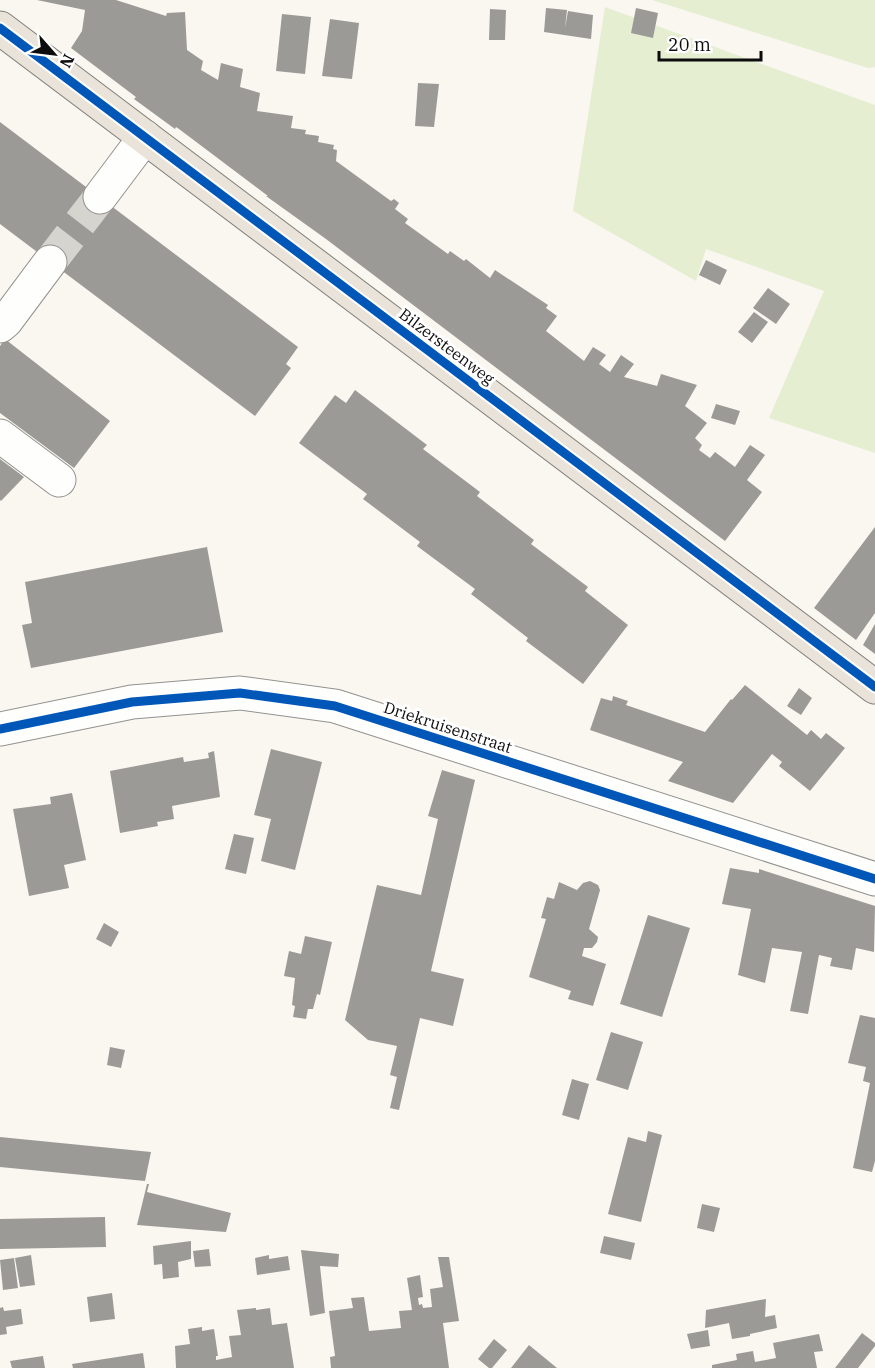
<svg xmlns="http://www.w3.org/2000/svg" width="875" height="1368" font-family="'IBM Plex Serif',serif">
<style>
.green{fill:#e6eed2}
.building{fill:#9c9a97}
.lines{fill:none;stroke-linecap:round;stroke-linejoin:round}
.minor-tunnel{stroke:#d6d4cf;stroke-width:33;stroke-dasharray:33 16;stroke-linecap:butt}
.minor-casing{stroke:#93928f;stroke-width:35}
.major-casing{stroke:#807f7c;stroke-width:35}
.minor{stroke:#fefefd;stroke-width:33}
.major{stroke:#eae3d9;stroke-width:33}
.cycleway-casing{stroke:#fff;stroke-width:13}
.cycleway{stroke:#0057b8;stroke-width:9}
.labels{text-anchor:middle;stroke-width:6;stroke-linejoin:round;paint-order:stroke}
.street-label{font-size:16px;fill:#0c0c0c;stroke:#fff}
</style>
<rect width="100%" height="100%" fill="#faf7f1"/>
<path class="green" d="M652,0h223v67l-7,1z
M605,7l270,98v348l-106,-35 55,-127 -118,-42 -10,32 -123,-70z"/>
<path class="building" d="M37,0h79l50,16 1,-3 18,-1 2,38 16,11 -2,9 17,10 3,-17 22,6 -3,18 20,6 -3,18 36,5 -2,12 15,2 -1,4 14,2 -1,6 16,3 -1,4 4,1 -1,11 55,40 3,-2 5,4 -4,6 13,10 -3,4 43,31 2,-3 14,10 2,-2 24,19 5,-8 53,35 -2,3 11,8 -11,15 38,30 9,-14 13,8 -7,9 11,8 11,-17 13,9 -10,13 33,9 4,-12 36,11 -12,21 22,17 -12,15 7,7 -3,5 11,8 5,-6 20,15 15,-22 15,10 -18,25 15,12 -37,49 -399,-302 -60,-43h2l-89,-67 -3,-2 -1,2 -41,-30 2,-2 -65,-49 11,-17 3,-21z
M546,8l21,2 -2,18 3,-17 25,4 -2,24 -47,-7z
M636,8l22,5 -5,25 -22,-5z
M490,9l16,1 -1,30h-16z
M282,14l29,3 -6,57 -29,-3z
M330,19l29,4 -7,56 -30,-3z
M418,83l21,1 -5,43 -19,-1z
M0,122l298,225 -12,17 5,4 -36,48 -255,-192z
M706,260l21,10 -7,15 -21,-10z
M768,288l22,16 -14,20 -23,-16z
M754,312l14,10 -16,21 -14,-11z
M5,339l105,82 -36,47 -74,-55v-67z
M355,390l72,55 -4,4 57,43 -3,4 57,44 -3,4 57,43 -3,4 43,34 -45,59 -57,-43 2,-3 -57,-44 4,-5 -58,-43 3,-4 -57,-43 4,-5 -68,-51 36,-48 11,8z
M716,404l24,7 -5,14 -24,-7z
M0,459l24,18 -23,24 -1,-1z
M875,527v86l-19,27 -42,-32z
M207,547l16,85 -192,36 -9,-43 10,-2 -7,-41z
M875,624v30l-12,-9z
M745,685l62,50 4,-5 10,9 5,-6 19,15 -35,43 -31,-25 3,-4 -10,-8 -39,49 -65,-22 15,-19 -93,-32 11,-32 11,3 1,-5 15,5 -2,4 79,27 26,-33 1,1z
M799,688l13,10 -11,17 -14,-9z
M271,749l51,13 -27,108 -34,-9 10,-42 -17,-4z
M214,751l6,46 -48,9 2,13 -17,3 1,4 -38,7 -10,-62 73,-14 1,5 25,-4 -1,-5z
M442,770l33,10 -44,191 33,8 -11,47 -33,-8 -21,92 -9,-2 7,-31 -7,-2 7,-29 -29,-6 -23,-20 32,-135 44,10 17,-76 -10,-3z
M72,793l14,67 -22,5 5,23 -40,8 -16,-87 38,-5 -1,-7z
M234,834l20,4 -8,36 -21,-5z
M730,868l29,5v-4l116,37 -1,46 -18,-4 -4,22 -22,-4 2,-8 -13,-3 -11,59 -18,-3 12,-59 -30,-4 -7,35 -27,-8 13,-66 -29,-5z
M590,881l8,4 2,5 -11,39 9,8 -1,5 -5,6h-8l-2,8 24,8 -13,42 -25,-7 3,-8 -42,-14 17,-58 -5,-1 6,-21 7,2 5,-17 18,8 6,-7z
M648,915l42,13 -28,89 -42,-13z
M104,923l15,9 -8,15 -15,-8z
M305,936l27,6 -12,53 -3,-1 -4,15h-5l-2,10 -13,-2 2,-11 -3,-1 3,-27 -11,-2 5,-25 12,3z
M860,1015l15,3v143l-3,11 -19,-4 17,-85 -7,-2 3,-14 -18,-4z
M611,1032l32,10 -15,48 -32,-10z
M110,1047l15,3 -4,18 -14,-3z
M572,1079l17,5 -10,36 -17,-5z
M648,1131l14,4 -21,87 -33,-8 20,-77 18,5z
M0,1137l151,15 -6,29 -145,-14z
M147,1184h2l-2,8 84,21 -5,19 -89,-7z
M702,1204l18,4 -6,24 -17,-4z
M105,1217l1,30 -106,2v-30z
M604,1236l31,7 -4,17 -31,-7z
M191,1241v18l-13,3 1,15 -16,2 -1,-15 -8,1 -1,-19z
M209,1249l2,17 -16,1 -2,-16z
M301,1250l38,4 -1,13 -18,-1 5,47 -15,3z
M31,1255l4,30 -15,2 -5,-29z
M269,1255v4l19,-3 2,14 -33,5 -2,-17z
M438,1257h11l10,64 -16,2 6,45h-118l-1,-11 5,-1 -6,-45 24,-3 -2,-10 13,-1 5,34 32,-3 -2,-17 13,-1 -5,-32 13,-3 3,22 -5,1 1,7 3,-1 1,4 9,-1 -2,-18 13,-2z
M14,1258l4,30 -15,2 -3,-30z
M112,1293l3,26 -25,3 -3,-25z
M766,1299l-1,18 10,-2 2,13 -27,6v2l-18,3 -3,-16 -24,5 1,-18z
M3,1307l1,4 17,-2 2,15 -17,3 1,7 -7,1v-27z
M256,1308v2l14,-2 2,17 15,-2 7,45h-118l-1,-22 15,-2 -2,-15 14,-2v4l12,-2 4,27h-2v4l16,-3 -3,-21 12,-1 -4,-25z
M708,1330l2,16 -19,3 -4,-15z
M862,1333l13,10v3l-17,22h-23z
M819,1334l4,17 -9,1 3,16h-105v-3l25,-5 -1,-6 17,-3 2,11 21,-4 -3,-15z
M494,1339l13,11 -15,18h-3l-11,-9z
M529,1345l28,23h-46z
M143,1353l2,15h-72l-1,-4z
M43,1356l2,12h-33l-2,-7z"/>
<g class="lines">
<path class="minor-tunnel" d="M50,262l50,-65"/>
<g class="minor-casing">
<path id="minor" d="M100,197l45,-60
M0,326l6,-5 44,-59
M0,436l59,44
M0,729l132,-27 108,-9 95,13 540,173"/>
</g>
<g class="major-casing">
<path id="major" d="M0,28l875,659"/>
</g>
<use href="#minor" class="minor"/>
<use href="#major" class="major"/>
<g class="cycleway-casing">
<path id="cycleway" d="M0,28l875,659
M0,729l132,-27 108,-9 95,13 540,173"/>
</g>
<use href="#cycleway" class="cycleway"/>
</g>
<g class="labels">
<g class="street-label">
<text transform="translate(447 346) rotate(37)" y="6">Bilzersteenweg</text>
<text transform="translate(448 727) rotate(18)" y="6">Driekruisenstraat</text>
</g>
</g>
<g transform="translate(54 54) rotate(118)" stroke="#ffffff" stroke-width="4.5" paint-order="stroke">
<path d="M0-4.5L10 22L0 15L-10 22Z" fill="#0c0c0c"/>
<text y="-9" font-size="16" font-weight="bold" text-anchor="middle" fill="#0c0c0c">N</text>
</g>
<path d="M659 51v9h102v-9" fill="none" stroke="#0c0c0c" stroke-width="3"/>
<text x="668" y="51" font-size="18" fill="#0c0c0c" stroke="#ffffff" stroke-width="4.5" paint-order="stroke">20 m</text>
</svg>
